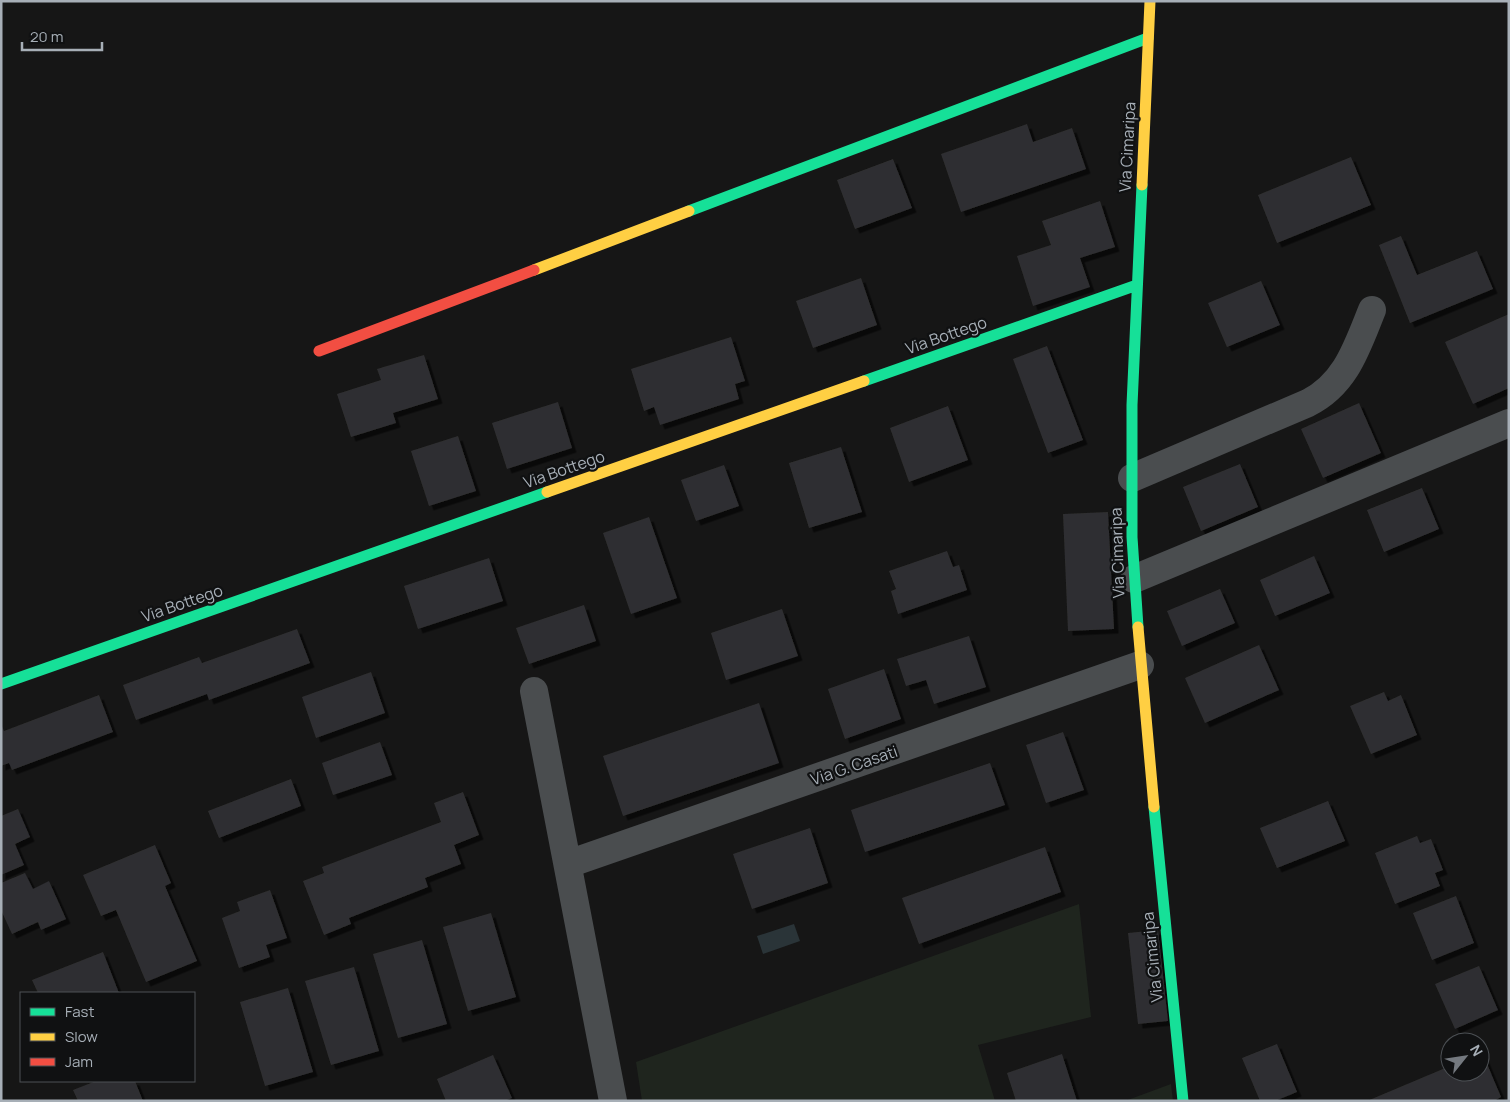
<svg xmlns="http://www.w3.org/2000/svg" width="1510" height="1102" font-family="Manrope,sans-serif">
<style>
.green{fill:#1f251e}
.water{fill:#2a3438}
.building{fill:#2f2f30;filter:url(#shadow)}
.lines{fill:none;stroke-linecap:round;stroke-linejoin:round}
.street{stroke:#4a4d4f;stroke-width:28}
.fast{stroke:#16e098;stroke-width:11}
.slow{stroke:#ffcf43;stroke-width:11}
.jam{stroke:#f24e42;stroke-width:11}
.labels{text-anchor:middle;stroke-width:4.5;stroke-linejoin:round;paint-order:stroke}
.street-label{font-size:16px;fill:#a7afb7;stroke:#101112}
</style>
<defs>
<filter id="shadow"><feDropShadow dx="4.5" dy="4.5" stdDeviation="0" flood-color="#0009"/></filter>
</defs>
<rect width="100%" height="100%" fill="#161616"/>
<path class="green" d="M1079,904l12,113 -113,28 17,56h-353l-6,-39z
M1171,1084l2,17h-48z"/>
<path class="water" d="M794,924l6,17 -37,13 -6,-18z"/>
<path class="building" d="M1027,124l6,18 39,-14 14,41 -125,43 -20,-58z
M1351,157l20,48 -94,38 -19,-48z
M893,159l19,49 -57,21 -18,-49z
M1100,201l15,46 -35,11 10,29 -57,19 -16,-50 34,-11 -9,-24z
M1401,236l16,39 60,-24 16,38 -83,34 -31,-78z
M861,278l16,47 -64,23 -17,-47z
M1261,281l19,44 -53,22 -19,-44z
M1509,314v74l-36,16 -28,-62z
M731,337l14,44 -10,3 4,15 -79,26 -6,-18 -10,4 -13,-42z
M1047,346l36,94 -35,13 -35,-94z
M424,355l14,44 -45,14 3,10 -45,14 -14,-43 44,-14 -4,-11z
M558,402l14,46 -65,21 -15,-46z
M1359,403l22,50 -58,25 -22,-49z
M948,406l20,54 -59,22 -19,-54z
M458,436l18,55 -47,15 -18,-55z
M841,447l21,65 -53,16 -20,-65z
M1240,464l18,43 -57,24 -18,-44z
M724,465l15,41 -43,15 -15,-41z
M1422,488l17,41 -55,23 -17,-42z
M1108,512l6,117 -46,2 -5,-117z
M649,517l28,81 -46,16 -28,-81z
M947,551l6,16 6,-2 8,25 -69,24 -7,-23 5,-2 -7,-18z
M1314,556l16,37 -55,23 -15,-36z
M489,558l14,43 -85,28 -14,-43z
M1220,589l15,34 -53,23 -15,-35z
M584,605l12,36 -67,23 -13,-36z
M782,609l16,47 -72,24 -15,-47z
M297,629l13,34 -101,37 -2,-6 -71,26 -13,-35 76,-28 3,6z
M969,636l17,51 -52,17 -8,-24 -20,6 -9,-27z
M1259,645l20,45 -74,33 -20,-45z
M884,669l17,50 -56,20 -17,-50z
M371,672l14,41 -69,25 -14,-41z
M1384,692l4,9 13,-6 16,40 -46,19 -21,-48z
M99,695l14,37 -101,38 -3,-7 -8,3v-42l3,7z
M759,703l20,60 -156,53 -20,-60z
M1063,732l21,58 -38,13 -20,-58z
M380,742l12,33 -59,20 -11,-32z
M990,763l15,42 -140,47 -14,-42z
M291,779l10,27 -82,32 -11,-27z
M463,792l16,43 -25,10 7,19 -36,14 3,9 -79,31 2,6 -27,11 -21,-54 21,-8 -2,-6 119,-45 -7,-19z
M1328,801l17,40 -68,27 -17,-40z
M18,809l12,28 -15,7 9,21 -23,10v-59z
M810,828l18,55 -76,26 -19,-55z
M1417,836l3,7 11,-4 12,31 -8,3 5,13 -45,18 -20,-51z
M155,845l16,38 -6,3 32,75 -51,21 -30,-72 -15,6 -18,-41z
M1045,847l16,45 -142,52 -17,-46z
M25,873l8,16 16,-8 17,38 -25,11 -3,-8 -26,12 -11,-24v-27z
M270,890l17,48 -21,7 4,12 -31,11 -17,-50 18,-7 -3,-9z
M1456,896l18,47 -42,17 -19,-47z
M491,913l25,84 -48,14 -25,-84z
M1158,930l10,91 -30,3 -10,-91z
M422,940l25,84 -49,14 -25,-84z
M103,952l16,41h-81l-6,-13z
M1479,966l19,44 -43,19 -20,-45z
M354,967l25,84 -48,14 -26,-84z
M288,988l25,84 -48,14 -25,-84z
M1277,1044l20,48 -22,9h-15l-18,-43z
M1482,1052l19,45 -7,4h-127l83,-35v6h30z
M1062,1054l15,47h-61l-9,-28z
M493,1055l19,43 -8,3h-58l-9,-22z
M96,1081h39l8,20h-65l-5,-11z"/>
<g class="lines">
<path class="street" d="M1132,478l176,-75c38,-19 49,-56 64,-93
M1134,579l375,-156
M534,691l79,410
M568,864l572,-199"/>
<path class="fast" d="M689,211l459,-173
M864,381l273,-96
M1138,627l-6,-90v-132l10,-220
M1,684l546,-192
M1154,807l29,294"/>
<path class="slow" d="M1142,185l8,-184
M534,270l155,-59
M547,492l317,-111
M1138,627l16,180"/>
<path class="jam" d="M319,351l215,-81"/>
</g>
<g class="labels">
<g class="street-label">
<text transform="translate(1127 147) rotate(-87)" y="6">Via Cimaripa</text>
<text transform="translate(946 335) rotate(-19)" y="6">Via Bottego</text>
<text transform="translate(564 469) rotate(-19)" y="6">Via Bottego</text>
<text transform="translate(1117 553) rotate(-92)" y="6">Via Cimaripa</text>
<text transform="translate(182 603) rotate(-19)" y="6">Via Bottego</text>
<text transform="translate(854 765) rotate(-19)" y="6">Via G. Casati</text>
<text transform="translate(1152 957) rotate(-96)" y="6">Via Cimaripa</text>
</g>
</g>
<rect width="1510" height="1102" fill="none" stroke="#a7afb7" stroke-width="5"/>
<rect x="20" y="992" width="175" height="90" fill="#101112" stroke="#4c5054"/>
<rect x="30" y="1008" width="25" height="8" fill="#16e098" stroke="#4c5054"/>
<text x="65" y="1017" font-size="15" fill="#a7afb7">Fast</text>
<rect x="30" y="1033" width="25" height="8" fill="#ffcf43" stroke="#4c5054"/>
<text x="65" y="1042" font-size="15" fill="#a7afb7">Slow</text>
<rect x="30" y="1058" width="25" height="8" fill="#f24e42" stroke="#4c5054"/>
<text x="65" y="1067" font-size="15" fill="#a7afb7">Jam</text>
<g transform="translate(1465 1057) rotate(60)"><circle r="24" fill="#101112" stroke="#4c5054"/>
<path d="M0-4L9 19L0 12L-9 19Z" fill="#74797f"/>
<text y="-8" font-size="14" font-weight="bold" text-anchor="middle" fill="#a7afb7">N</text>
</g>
<path d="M22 42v8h80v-8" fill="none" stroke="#a7afb7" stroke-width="2.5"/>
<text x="30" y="42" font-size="15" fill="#a7afb7" stroke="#101112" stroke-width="4" paint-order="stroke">20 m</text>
</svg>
